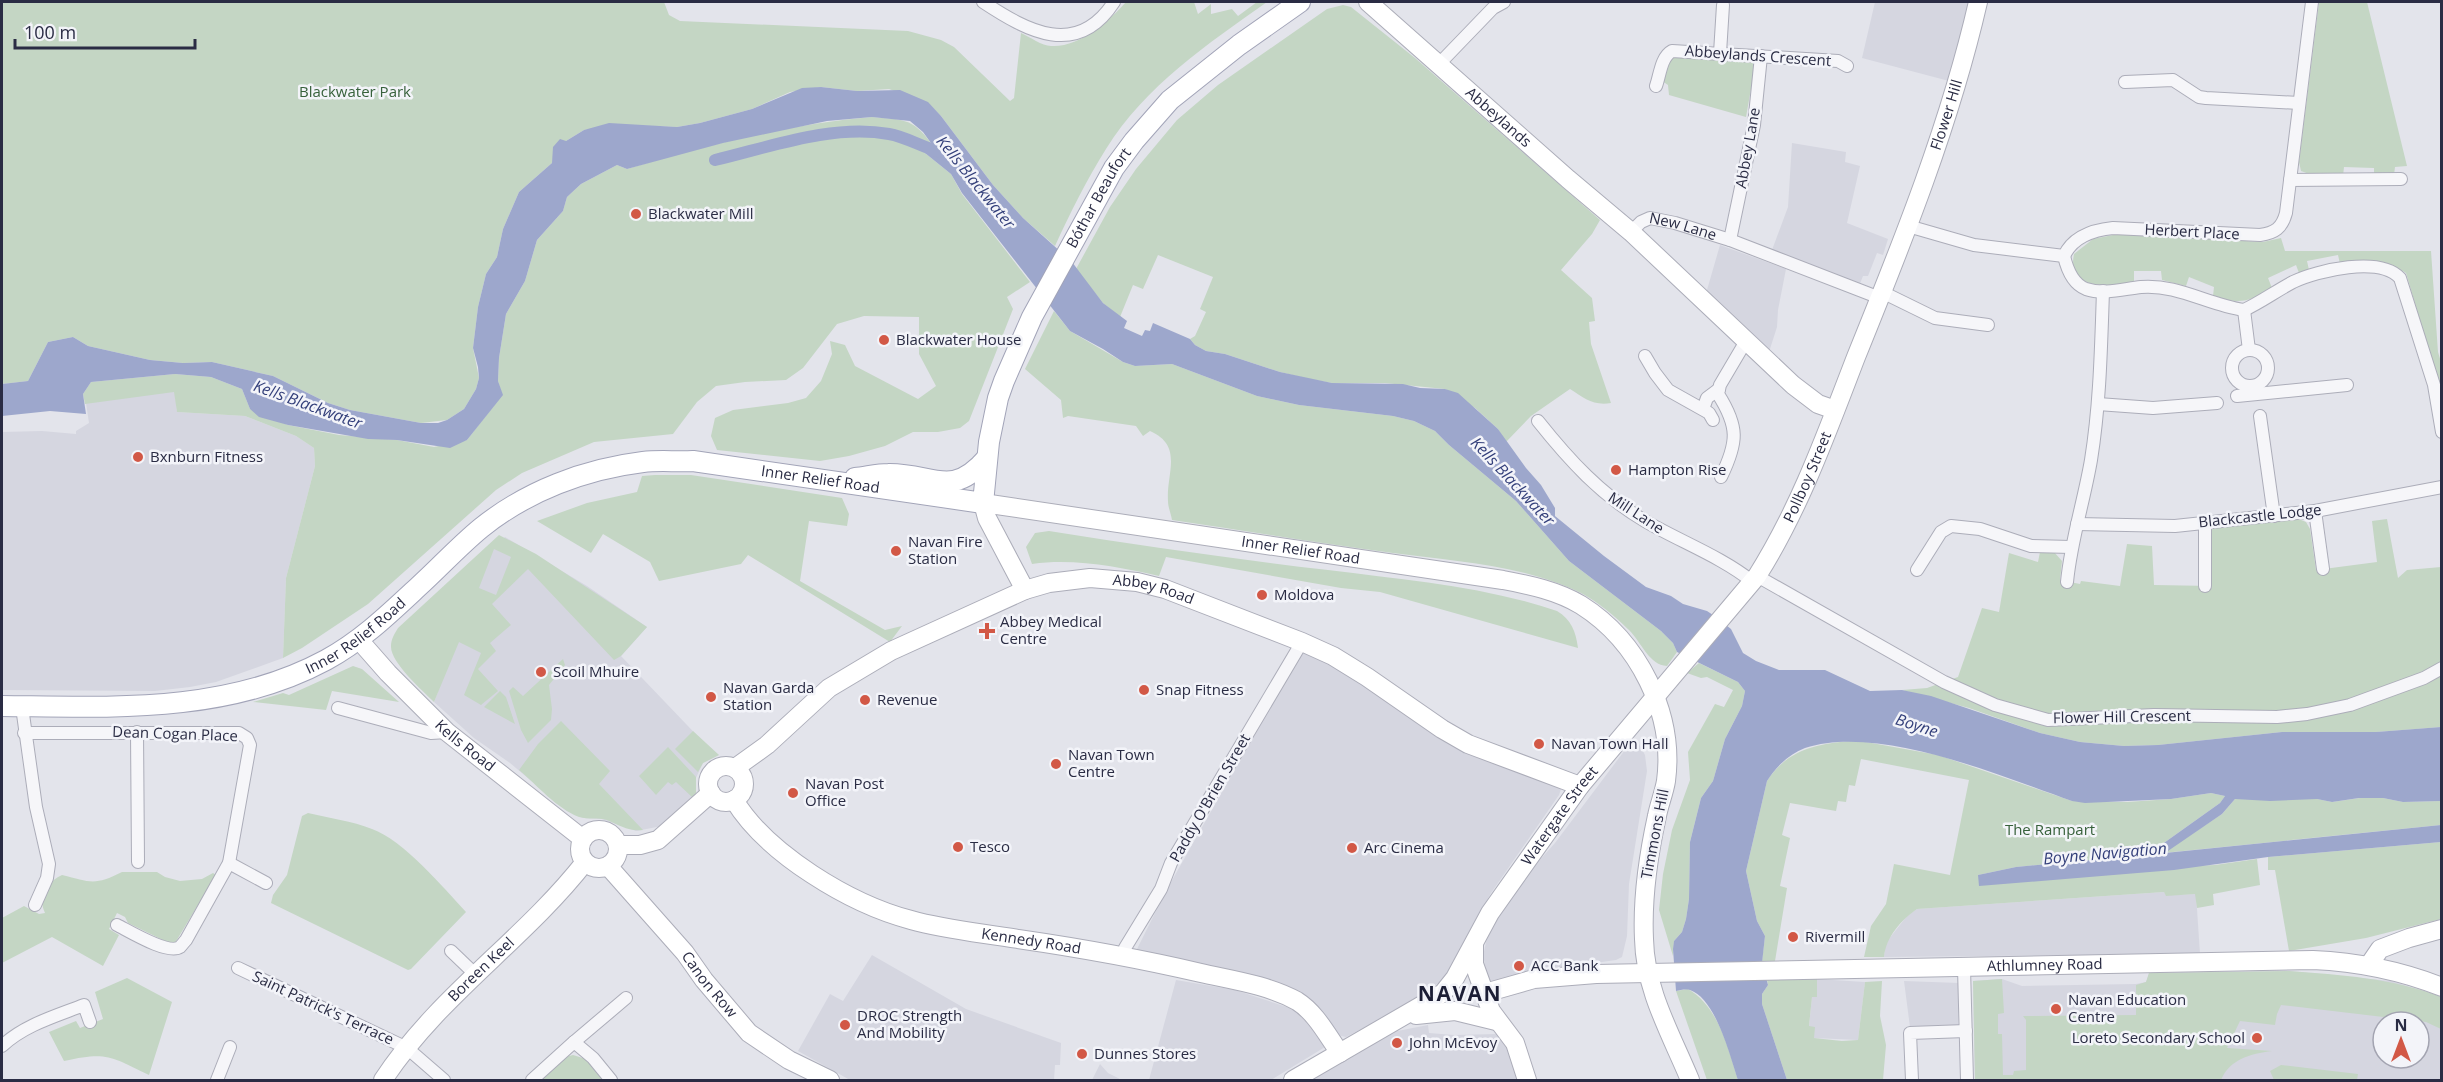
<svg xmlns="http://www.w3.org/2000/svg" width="2443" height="1082" font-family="'Open Sans',sans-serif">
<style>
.built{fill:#d5d6e0;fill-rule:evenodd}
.green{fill:#c4d6c4;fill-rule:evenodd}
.water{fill:#9da7cc}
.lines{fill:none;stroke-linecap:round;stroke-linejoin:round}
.canal{stroke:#9da7cc;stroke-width:12}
.street-casing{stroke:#acadb9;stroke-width:14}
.secondary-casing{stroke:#acadb9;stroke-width:20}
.primary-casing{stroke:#a2a4b8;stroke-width:22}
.street{stroke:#f6f6f9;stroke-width:12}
.secondary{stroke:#fff;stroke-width:18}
.primary{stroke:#fff;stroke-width:20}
.poi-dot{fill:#d25846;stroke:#f3f4f9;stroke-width:2}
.labels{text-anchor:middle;stroke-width:5;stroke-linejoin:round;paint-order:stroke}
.street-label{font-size:15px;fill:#2a2c44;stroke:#f3f4f9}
.park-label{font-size:15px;fill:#37613b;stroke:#f3f4f9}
.poi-label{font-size:15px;fill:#2a2c44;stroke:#f3f4f9;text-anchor:start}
.water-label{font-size:16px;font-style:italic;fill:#333f7a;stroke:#f3f4f9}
.district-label{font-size:21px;font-weight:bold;letter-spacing:1.5px;fill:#1c1e35;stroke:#f3f4f9}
</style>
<rect width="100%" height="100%" fill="#e3e4eb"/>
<path class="built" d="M1875,2h91l5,2 -22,77 -87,-23z
M1792,143l54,9 -1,10 15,4 -13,57 41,16 -5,16 -6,-2 -9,23h-5l-4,10 -87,-36 16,-43z
M1720,245l66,24 -8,41 -1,17 -8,25 -66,-58 4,-4z
M175,391l2,21 68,4 51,20 18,12 1,18 -29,112 -3,80 -67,24 -26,5 -35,4 -153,-1v-258l40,-1 34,3v-3l13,-8 -3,-20z
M505,537l82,49 60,41 -26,29 88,92 10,7 -16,8 -9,19 2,11 -34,33 -26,5 -34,-12 -18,-1 -17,-7 -57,-48 -36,-25 -40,-36 59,-154z
M1308,651l251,133 2,5 -2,6 -68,98 -48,87 -40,27 -57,30 -9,-2 -23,-29 -176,-53 -1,-4 29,-58 74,-131 61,-107z
M1631,742h7l7,13 2,16 -18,113 -2,52 -5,21 -6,3 -86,12 -33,10h-8l-6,-26 7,-32 20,-31 45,-50z
M2164,892l2,3 30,-1 4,60 -316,3 1,-13 22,-28 10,-7z
M872,955l94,54 95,34 -1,22h-5l-1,15h-204l-52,-29 32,-57 13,7z
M2289,971l102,10 50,16v83h-466l-2,-99 29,-2 20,7 114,-2 10,-2 3,-9zM2383,1022h36v36h-36z
M1817,979l48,3 -7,58 -44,-2 -5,-11 3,-30h4z
M1176,980l59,10 58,19 16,16 16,22 -54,33h-122z
M1904,981l55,2 -1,42 -48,2z
M1428,1025l1,8 25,2 43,-1 14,16 6,30h-206l76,-47z
M1100,1064l8,9 14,7h-30z"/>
<path class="green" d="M2,2h662l5,13 11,6 228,10 33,9 13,7 56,54 4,-3 7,-65c9,4 21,13 30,13 28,2 58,-25 75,-44h68l4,12 13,-10v10l21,-5 6,7 19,-14h10c-58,41 -122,84 -161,147 -19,30 -36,64 -51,97l-32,-28 -30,-33 -52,-69 -13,-13 -39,-14 -32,2 -36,-4 -31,5 -38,17 -52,14 -23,4 -53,-2 -40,5 -18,11 -12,15 -2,7 -33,29 -16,37 -6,28 -11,17 -8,33 -5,41 6,30 -3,11 -12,20 -17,11 -26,3 -71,-13 -22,-7 -55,-27 -61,-14 -29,1 -33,-3 -62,-14 -15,-9 -25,5 -20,39 -26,3z
M2319,2h48l40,164 -12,1 -1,8h-20v-7l-30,-1 -1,9 -31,-1 -11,-4 -2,-9z
M1343,5l8,2 64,51 185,162 -8,14 -31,36 31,28 3,23 -6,1 2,22 20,59c-18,3 -27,-5 -41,-14l-39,27 -25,26 -8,-13 -23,-21 -30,-19 -60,-6h-53l-23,-4 -29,-7 -55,-18 -19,-3 -11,-6 -5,-6 5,-3 11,-24 -6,-3 13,-32 -55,-22 -15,34 -10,-4 -13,32 -17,-14 -24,-30 -3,-4 34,-62 26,-38 41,-49 41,-35 109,-76z
M1673,57l65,3 15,3 2,3 -9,51 -77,-22 -1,-10 -6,-4 8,-22z
M872,117c30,3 40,0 59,26l-6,10 26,21 11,20 68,88 -23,15 6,12 -44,112 -9,7 -22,4h-25l-28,14 -36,10 -29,5 -103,-11 -6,-14 4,-18 18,-8 55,-7 18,-5 15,-17 11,-27 -2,-13 15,4 10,21 63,33 18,-13 -17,-32v-37l-55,-1 -27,8 -34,44 -17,12 -41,2 -29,4 -19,16 -24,32 -79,8 -72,31 -26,17 -128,114 -66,44 -19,10 3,-80 29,-112 -1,-18 -18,-12 -51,-20 -68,-4 -3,-20 -89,12 -2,-10 8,-12 84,-8 36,3 31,12 8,20 38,16 51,10 58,5 37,7 33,-7 35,-45 -4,-14 1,-23 7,-44 19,-33 12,-41 26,-29 4,-14 14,-13 36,-19 10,4c80,-24 162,-45 245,-52z
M2118,234l145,8 18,-4 4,13h146l7,101 3,10v29l-35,-118c-22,-14 -41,-11 -66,-9l-2,-9 -31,6 2,9 -10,3 -3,-8 -28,13 4,10c-25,15 -32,16 -59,8l1,-9 -25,-10 -3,9 -24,-6 -1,-9h-27v12c-23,4 -68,7 -60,-29l19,-15z
M1054,311l16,20 53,31 12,4 37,-2 85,32 42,9 94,11 21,5 21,10 14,14 67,56 53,60 92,70 12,12 4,9 -10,14c-18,-1 -25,-23 -38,-36 -15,-15 -38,-34 -59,-42 -55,-24 -119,-27 -177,-35 -74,-10 -147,-22 -221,-33 -1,-6 -4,-13 -4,-19 -2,-28 16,-55 -18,-70l-7,5 -7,-10 -68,-10 -5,2 -2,-18 -36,-31z
M655,475h36l151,23 7,16 -2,12 -38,-5 -9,60 85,49 17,-4 -12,16 -142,-87 -7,9 -82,17 -9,-19 -47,-28 -12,19 -54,-32 50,-18 50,-11 5,-16z
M2296,518l10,4 4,7 6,41 61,-8 -5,-41 15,-2 11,59 9,-8 34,-3v160l-65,5h-94l-124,13 -34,1 -44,-4 -40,-9 -71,-25 -67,-18 25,-2 31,-11 24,-69 17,4 10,-59 29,9 2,-10h14l8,9 -2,19 20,4 1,-3 39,5 7,-42 25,2 2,39 58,1 -1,-56 4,-3z
M1049,531c93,15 186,28 279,39 78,10 155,16 229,41 14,8 19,21 21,37l-198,-56 -39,-4 -175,-31 -7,19c-41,-9 -84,-18 -127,-12l-6,-17 9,-14z
M499,535l37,19 111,73 -26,29 -7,4 -86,-91 -36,35 19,21 -21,18 6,8 -18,18 20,22 -17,14 -17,-10 17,-42 -22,-11 -25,60c-11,-11 -44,-40 -43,-56 0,-7 4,-13 7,-18zM494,549l17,8 -15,38 -17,-7z
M563,659l2,6 -16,20 3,24 -1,11 -23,23 -7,-13 -12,-39 4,-4 10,9z
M1699,663l39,19 7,9 -3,15 -17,33 -12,42 -12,17 -11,44 -1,57 -3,20 -4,13 -8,9 -1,15 -14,-46 4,-36 9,-44 18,-50 -2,-28 27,-48 9,3 9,-17 -26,-13 -6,1 -14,-5z
M353,666l9,3 37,33 -67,-11 -6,19 -73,-8 30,-9 6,2z
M500,691l6,6 9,27 -31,-17z
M561,721l49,50 -11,13 44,46c-14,2 -24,-5 -36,-10 -9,-3 -19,0 -28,-3 -23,-9 -41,-31 -60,-47l19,-26z
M693,731l26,24 -16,8 -5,9 -23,-23z
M1850,741l16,1 72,13 134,46 55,1 44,-3 40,-6 14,3 -5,7 -73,52 -131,12 -38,8 237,-10 42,-6 3,26 -47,9 1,11 -17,3 -2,-14 -29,2 -2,-4 -247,17c-16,11 -31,28 -33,48h-20l7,-31 15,-22 8,-40 56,11 19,-95 -108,-21 -6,27 -6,-1 -3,17 -8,-1 -2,10 -46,-8 -8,32 8,3 -10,48 7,2 -12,73h-13l3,-25 -8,-15 -11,-50 21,-90c20,-31 49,-37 83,-40z
M668,747l28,30v16l-4,4 -16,-15 -4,3 -4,-3 -12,13 -17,-19z
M2360,798h23l20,4 38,-1v24l-278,28 59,-39 13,-15h82l15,3z
M308,813c21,5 44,8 64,16 31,11 71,58 94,83l-55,57 -3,1 -137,-67 2,-8 14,-20 15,-59z
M2441,842v77l-75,19 -77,13 -14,-81h-7v-13z
M122,872h35l8,5 15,4 22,-2 11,-6 3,2 -41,68h-6l-41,-20 -3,-6 -8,-4 -8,16 10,6 -16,31 -51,-29 -50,26v-45l22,-12 15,8 6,-1c-8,-17 1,-30 17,-38 28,7 33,11 60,-3z
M2289,971c52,4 104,7 152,26v32l-15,-7 -145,-17 -4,9 -2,11 -35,-4 -13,27 45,3c-22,3 -42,8 -51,29h-246l-2,-99 29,-2 2,34 -6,1v20h4l1,41h10l1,-4 12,-1v-50l-3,-4 113,-1v-30l10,-3 3,-9z
M127,978l45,24 -23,73c-38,-18 -41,-24 -85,-14l-15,-29 27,-11 4,7 23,-9 -8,-27z
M1817,979v18h-5l-3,29 6,1 -1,11 28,3 16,-1 7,-58 17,-1 -2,35 6,29 -3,35h-96l-25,-76v-10l6,-9 -1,-5z
M1688,989c31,18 40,59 50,91h-31l-31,-89z
M573,1055l13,4 17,21h-66l28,-23z
M2281,1065l77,9 -1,6h-83l-4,-9z"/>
<path class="water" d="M821,87l36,4 43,-1 28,12 13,14 52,69 30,33 49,44 31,41 24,18 -3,7 18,8 3,-6 5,1 3,-8 37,16 5,6 11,6 19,3 55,18 52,11 71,1 17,4 25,1 13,4 40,36 28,39 15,17 14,23v8l49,40 42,31 25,9 12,8 24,7 9,6 15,12 12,24 13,8 23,9h46l45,21 32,-1 29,6 109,37 40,9 44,4 34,-1 124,-13h94l65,-5v74l-38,1 -20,-4h-24l-27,4 -15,-3 -47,2 -35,-2 -13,15 -57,39 276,-28v17l-173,15 -94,13 -195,16 -1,-11 38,-8 131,-12 73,-52 5,-7 -14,-3 -40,6 -86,4 -13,-2c-72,-25 -192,-77 -267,-53 -16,6 -29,19 -38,33l-21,90 11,50 8,15 -3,27 6,22 -6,9v10l25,76h-49c-8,-24 -22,-81 -48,-90 -4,-1 -10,0 -14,1l-3,-42 1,-8 8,-9 4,-13 3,-20 1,-57 11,-44 12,-17 12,-42 17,-33 3,-15 -7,-9 -61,-30 -4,-9 -12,-12 -92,-70 -53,-60 -67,-56 -14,-14 -21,-10 -21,-5 -94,-11 -42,-9 -85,-32 -37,2 -12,-4 -20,-13 -33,-18 -108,-138 -11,-19 -26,-21 6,-10 -8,-11 -13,-11 -38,-4 -45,4 -104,22 -96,26 -10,-4 -36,19 -14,13 -4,14 -26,29 -12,41 -19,33 -7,44 -1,23 5,14 -36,45 -17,8 -53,-8 -29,-1 -80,-14 -29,-8 -9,-8 -8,-20 -31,-12 -36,-3 -84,8 -8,12 3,20 -36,-3 -48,5v-32l26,-3 20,-39 25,-5 15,9 62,14 33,3 29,-1 61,14 55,27 22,7 71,13h17l9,-3 17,-11 12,-20 3,-11 -1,-11 -5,-19 5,-41 8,-33 11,-17 6,-28 16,-37 33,-29 1,-16 7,-8 6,2 18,-11 25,-7 68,4 23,-4 52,-14 50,-21z"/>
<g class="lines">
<path class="canal" d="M715,160c55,-13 117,-36 174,-26 18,3 34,14 52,18"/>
<g class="street-casing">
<g id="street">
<path d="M983,2c44,29 94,57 131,0"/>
<path d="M1720,53l3,-48"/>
<path d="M1439,64l54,-56 11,-6"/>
<path d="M2125,82l48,-2 26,17 7,1 93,5"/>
<path d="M1656,86c4,-11 5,-29 16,-35l166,10 9,5"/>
<path d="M2290,180l111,-1"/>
<path d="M1908,226l66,19 90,11"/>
<path id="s1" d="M1631,232l10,-10 9,-4 25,5 55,17 150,58"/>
<path d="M1730,240l24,-115 7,-69"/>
<path d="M2064,256c3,13 9,28 22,33 18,6 37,0 55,-2 37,-3 67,18 103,23 17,-8 32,-19 49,-28 25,-12 87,-26 107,-4l34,107 8,47"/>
<path d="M2064,256c9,-20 29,-26 49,-28l147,7c15,-2 22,-7 26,-22l26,-211"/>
<path d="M1882,292l53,26 53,7"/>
<path d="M2244,310l5,40"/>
<circle cx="2250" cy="368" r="18"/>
<path d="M1645,356l10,17 13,17 41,23 4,7"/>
<path d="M2237,396l110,-11"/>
<path d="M2098,404l55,4 64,-5"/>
<path d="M1703,409l4,-11 12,-9"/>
<path d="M2260,416l14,100"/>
<path d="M1538,421c31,39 63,74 107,100 36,21 75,35 108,61"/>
<path d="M1721,477c17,-35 18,-50 -3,-83l2,-9 26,-44"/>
<path d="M2315,511l8,58"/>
<path d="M2077,524l98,2 140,-15 127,-24"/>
<path d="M1917,570l24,-38 10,-6 29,3 51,17 40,1"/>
<path d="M1757,576l187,106 51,23 53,15 106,-5 123,2 30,-3 43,-9 74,-27 18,-10"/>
<path d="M2067,582c4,-42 17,-81 24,-122 9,-56 10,-112 12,-169"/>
<path d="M2205,586v-63"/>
<path d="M22,707l14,100 13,57 -2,14 -12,27"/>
<path d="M338,708l93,25 16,-1"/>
<path d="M137,732l1,130"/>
<path d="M24,733h215l8,5 3,7 -21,118 -43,77c-2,2 -4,5 -6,7 -12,8 -51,-16 -63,-22"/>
<path d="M229,863l37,20"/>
<path d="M451,951l25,24"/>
<path d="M1123,956l2,-8 36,-59 10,-26 131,-221"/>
<path d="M238,968l169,80 37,32"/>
<path d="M1964,968l3,112"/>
<path d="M574,1042l52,-44"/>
<path d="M2,1046c22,-21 54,-30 82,-41l6,17"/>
<path d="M217,1080l13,-33"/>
<path d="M532,1080l42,-38 19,16 18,22"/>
<path d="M1912,1080l-2,-47 56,-2"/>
</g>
</g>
<g class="secondary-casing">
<g id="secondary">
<path id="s2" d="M1368,2l200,177 63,53 162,153 25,19 17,6"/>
<path id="s3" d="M1025,590l-38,-72 -4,-15 520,77c27,5 55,11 78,25 57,36 94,108 85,176 -2,12 -7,24 -9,35 -9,41 -15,81 -13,123 1,51 27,95 46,141"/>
<path id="s4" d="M359,640l29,33 59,59 136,107"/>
<circle cx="726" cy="784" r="18"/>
<path id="s5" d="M735,768l32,-23 62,-57 62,-37 134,-61 24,-7 41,-5 47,4 28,7 137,53 31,14 34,21 75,52 26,15 112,42"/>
<path id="s6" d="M734,800c33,54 116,104 177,120 35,10 72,13 107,19 62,9 123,20 183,34 31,7 67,12 96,28 19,12 30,34 43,52"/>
<circle cx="599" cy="849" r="19"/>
<path d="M618,845h22l18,-5 53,-47"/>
<path id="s7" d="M608,866l77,87 19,27 45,53 40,27 41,20"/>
<path d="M1474,944v20l17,47 24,32 12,37"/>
<path d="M2369,965l11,-16 29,-11 33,-9"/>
<path id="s8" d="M1485,993l49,-14 62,-5 717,-14c45,2 86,10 129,27"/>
<path d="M1416,1015l39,-4 41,10"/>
<path id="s9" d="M383,1080c55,-84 141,-140 202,-218"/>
<path id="s10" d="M1293,1080l150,-87 12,-15 35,-65 90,-127 177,-210c43,-68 70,-144 99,-219 47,-116 94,-233 122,-355"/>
</g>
</g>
<g class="primary-casing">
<g id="primary">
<path d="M855,478c11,-1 22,-4 33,-4 44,-1 63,26 99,-16"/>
<path id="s11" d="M2,706c109,1 224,8 324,-46 35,-19 63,-46 92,-73 21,-19 41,-41 63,-59 46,-37 104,-59 162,-66 16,-2 34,0 50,-1l290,42 6,-61 9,-44 6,-17 28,-64 82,-149 20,-27 36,-41 69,-55 61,-43"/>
</g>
</g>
<use href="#street" class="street"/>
<use href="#secondary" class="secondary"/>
<use href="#primary" class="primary"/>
</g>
<g class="poi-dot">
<circle cx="636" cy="214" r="6"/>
<circle cx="884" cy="340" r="6"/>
<circle cx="138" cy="457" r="6"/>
<circle cx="1616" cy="470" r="6"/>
<circle cx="896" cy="551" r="6"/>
<circle cx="1262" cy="595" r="6"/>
<path d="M984 622h6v6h6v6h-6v6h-6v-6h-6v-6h6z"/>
<circle cx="541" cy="672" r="6"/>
<circle cx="1144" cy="690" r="6"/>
<circle cx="711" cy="697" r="6"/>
<circle cx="865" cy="700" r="6"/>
<circle cx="1539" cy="744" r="6"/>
<circle cx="1056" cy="764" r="6"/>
<circle cx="793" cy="793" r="6"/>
<circle cx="958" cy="847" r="6"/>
<circle cx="1352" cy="848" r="6"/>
<circle cx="1793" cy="937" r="6"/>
<circle cx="1519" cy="966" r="6"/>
<circle cx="2056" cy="1009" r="6"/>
<circle cx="845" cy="1025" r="6"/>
<circle cx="2257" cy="1038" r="6"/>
<circle cx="1397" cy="1043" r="6"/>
<circle cx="1082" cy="1054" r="6"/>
</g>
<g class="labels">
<g class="street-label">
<text transform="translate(1758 56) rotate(4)" y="5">Abbeylands Crescent</text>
<text dy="5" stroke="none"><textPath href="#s10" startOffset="1196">Flower Hill</textPath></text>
<text dy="5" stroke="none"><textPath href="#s2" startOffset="174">Abbeylands</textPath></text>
<text transform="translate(1748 148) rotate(-80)" y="5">Abbey Lane</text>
<text dy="5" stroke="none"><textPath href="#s11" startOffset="1386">Bóthar Beaufort</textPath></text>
<text dy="5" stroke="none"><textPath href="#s1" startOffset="58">New Lane</textPath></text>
<text transform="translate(2192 232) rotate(3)" y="5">Herbert Place</text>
<text dy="5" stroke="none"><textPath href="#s10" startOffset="808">Pollboy Street</textPath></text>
<text dy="5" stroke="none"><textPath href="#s11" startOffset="891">Inner Relief Road</textPath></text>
<text transform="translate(1636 513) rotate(33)" y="5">Mill Lane</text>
<text transform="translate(2260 516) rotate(-6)" y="5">Blackcastle Lodge</text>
<text dy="5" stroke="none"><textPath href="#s3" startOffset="418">Inner Relief Road</textPath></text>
<text dy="5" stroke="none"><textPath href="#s5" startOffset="474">Abbey Road</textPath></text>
<text dy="5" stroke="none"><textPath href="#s11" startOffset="369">Inner Relief Road</textPath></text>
<text transform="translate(2122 717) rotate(-1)" y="5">Flower Hill Crescent</text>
<text transform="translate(175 734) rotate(2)" y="5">Dean Cogan Place</text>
<text dy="5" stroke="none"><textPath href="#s4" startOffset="150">Kells Road</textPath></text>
<text transform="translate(1210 798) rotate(-60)" y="5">Paddy O'Brien Street</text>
<text dy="5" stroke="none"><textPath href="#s10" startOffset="386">Watergate Street</textPath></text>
<text transform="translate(1655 834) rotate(-79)" y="5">Timmons Hill</text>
<text dy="5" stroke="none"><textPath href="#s6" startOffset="340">Kennedy Road</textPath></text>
<text dy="5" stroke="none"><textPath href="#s8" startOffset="562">Athlumney Road</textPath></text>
<text dy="5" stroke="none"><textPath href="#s9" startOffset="148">Boreen Keel</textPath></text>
<text dy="5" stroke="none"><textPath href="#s7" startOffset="156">Canon Row</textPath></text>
<text transform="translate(323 1008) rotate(25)" y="5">Saint Patrick's Terrace</text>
</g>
<g class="park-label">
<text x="355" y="97">Blackwater Park</text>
<text x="2050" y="835">The Rampart</text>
</g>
<g class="poi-label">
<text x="648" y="219">Blackwater Mill</text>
<text x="896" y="345">Blackwater House</text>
<text x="150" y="462">Bxnburn Fitness</text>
<text x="1628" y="475">Hampton Rise</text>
<text x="908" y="547">Navan Fire<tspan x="908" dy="17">Station</tspan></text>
<text x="1274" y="600">Moldova</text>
<text x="1000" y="627">Abbey Medical<tspan x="1000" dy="17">Centre</tspan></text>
<text x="553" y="677">Scoil Mhuire</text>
<text x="723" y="693">Navan Garda<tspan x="723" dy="17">Station</tspan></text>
<text x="1156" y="695">Snap Fitness</text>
<text x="877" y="705">Revenue</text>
<text x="1551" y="749">Navan Town Hall</text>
<text x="1068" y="760">Navan Town<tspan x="1068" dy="17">Centre</tspan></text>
<text x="805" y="789">Navan Post<tspan x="805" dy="17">Office</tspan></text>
<text x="970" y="852">Tesco</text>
<text x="1364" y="853">Arc Cinema</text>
<text x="1805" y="942">Rivermill</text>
<text x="1531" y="971">ACC Bank</text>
<text x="2068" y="1005">Navan Education<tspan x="2068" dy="17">Centre</tspan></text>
<text x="857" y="1021">DROC Strength<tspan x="857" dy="17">And Mobility</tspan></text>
<text x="2245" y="1043" text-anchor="end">Loreto Secondary School</text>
<text x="1409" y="1048">John McEvoy</text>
<text x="1094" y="1059">Dunnes Stores</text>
</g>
<g class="water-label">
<text transform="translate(976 182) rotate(51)" y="6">Kells Blackwater</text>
<text transform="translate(308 404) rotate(20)" y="6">Kells Blackwater</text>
<text transform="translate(1513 481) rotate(47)" y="6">Kells Blackwater</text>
<text transform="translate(1917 725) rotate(18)" y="6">Boyne</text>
<text transform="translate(2105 853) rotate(-5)" y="6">Boyne Navigation</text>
</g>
<g class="district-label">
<text x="1460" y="1001">NAVAN</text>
</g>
</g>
<rect width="2443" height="1082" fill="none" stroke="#2a2c44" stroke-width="6"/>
<g transform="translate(2401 1040)"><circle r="28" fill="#f3f4f9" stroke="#a3a4b1" stroke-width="1.5"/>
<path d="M0-4.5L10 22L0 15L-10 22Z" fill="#d25846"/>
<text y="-9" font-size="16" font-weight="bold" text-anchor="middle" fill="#2a2c44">N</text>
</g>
<path d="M15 39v9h180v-9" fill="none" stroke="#2a2c44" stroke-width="3"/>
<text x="24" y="39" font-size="18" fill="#2a2c44" stroke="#f3f4f9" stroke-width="4.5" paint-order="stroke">100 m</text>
</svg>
